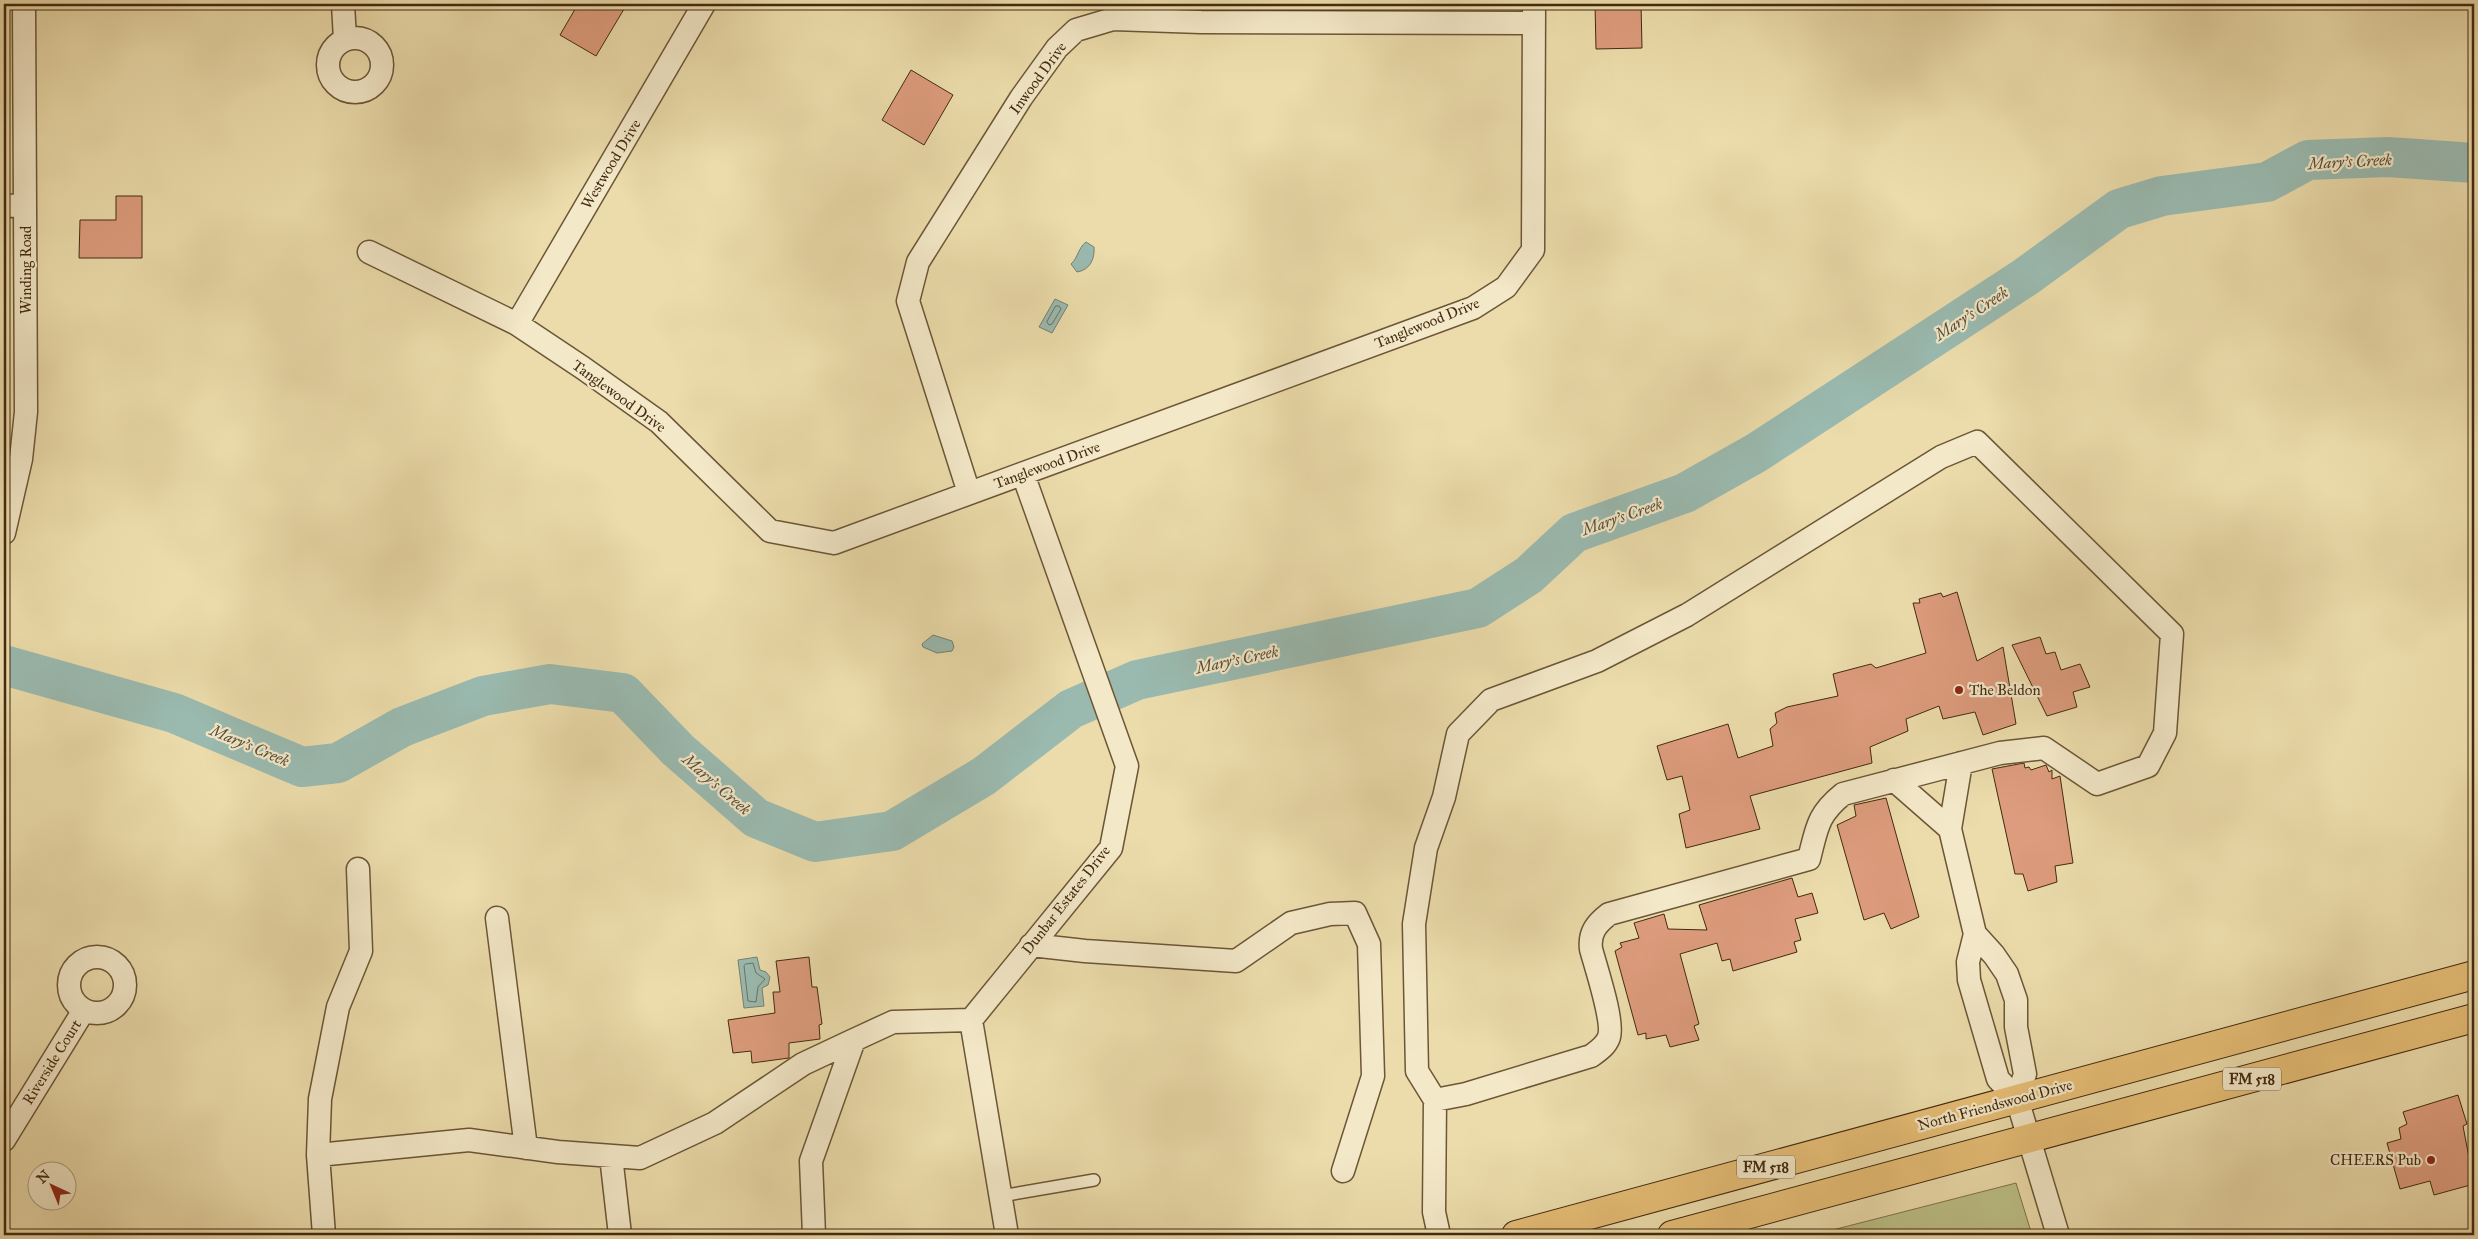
<svg xmlns="http://www.w3.org/2000/svg" width="2478" height="1239" font-family="'IM FELL Great Primer',serif">
<style>
.green{fill:#bcbf86;stroke:#7f744b}
.water{fill:#9abab0;stroke:#778070}
.lines{fill:none;stroke-linecap:round;stroke-linejoin:round}
.shore{stroke:#6e7260;stroke-width:1}
.river{stroke:#9abab0;stroke-width:40}
.building{fill:#dd9c7d;stroke:#422a10}
.lane-casing{stroke:#6c5637;stroke-width:14}
.street-casing{stroke:#6c5637;stroke-width:25}
.primary-casing{stroke:#422a10;stroke-width:30}
.lane{stroke:#f3e8c8;stroke-width:11}
.street{stroke:#f3e8c8;stroke-width:22}
.primary{stroke:#e6be76;stroke-width:28}
.poi-dot{fill:#8f2418;stroke:#f3e8c8;stroke-width:2}
.labels{text-anchor:middle;stroke-width:4.5;stroke-linejoin:round;paint-order:stroke}
.shield{fill:#f3e8c8;stroke:#776347;stroke-width:1}
.shield-label{font-size:14px;font-weight:bold;fill:#422a10}
.street-label{font-size:15px;fill:#422a10;stroke:#f3e8c8}
.poi-label{font-size:15px;fill:#422a10;stroke:#f3e8c8;text-anchor:start}
.water-label{font-size:16px;font-style:italic;fill:#584e38;stroke:#f3e8c8}
</style>
<rect width="100%" height="100%" fill="#ecdcab"/>
<filter id="stains"><feTurbulence type="fractalNoise" baseFrequency=".004" numOctaves="4"/><feColorMatrix values="0 0 0 0 .2 0 0 0 0 .09 0 0 0 0 .02 0 0 0 .5 -.17"/></filter>
<radialGradient id="worn" r=".72"><stop offset=".6" stop-color="#630" stop-opacity="0"/><stop offset="1" stop-color="#630" stop-opacity=".3"/></radialGradient>
<path class="green" d="M2016,1183l16,52h-219z"/>
<path class="water" d="M1086,242l8,5c1,12 -4,23 -17,25l-6,-8c7,-6 7,-16 15,-22z
M1055,299l13,6 -16,28 -13,-6z
M933,635l19,6 2,6 -2,4 -15,2 -14,-6 -1,-3z
M757,957l3,13 6,2 4,5 -2,8 -6,3 2,18 -20,2 -6,-48z"/>
<g class="lines">
<path class="shore" d="M1056,306h3l2,3 -9,15 -3,1 -2,-3z
M746,964l7,-1 3,10 9,6 -7,8 -2,15 -8,-1 -4,-35z"/>
<path class="river" d="M4,665l170,48 128,54 36,-4 64,-36 81,-31 67,-12 73,9 55,57 78,68 59,24 77,-11 92,-55 87,-67 66,-29 341,-72 51,-33 45,-42 111,-40 71,-40 268,-175 95,-69 43,-13 105,-14 41,-22 80,-3 86,6"/>
</g>
<path class="building" d="M578,4h49l-31,52 -36,-21z
M1595,4h46l1,44 -46,1z
M911,70l42,25 -29,50 -42,-25z
M116,196h26v62h-63l1,-38h36z
M1957,592l20,69 26,-14 13,77 -33,11 -8,-23 -32,7 -4,-13 -33,13 2,12 -38,16 2,16 -122,33 10,33 -74,19 -7,-34 11,-4 -8,-34 -15,4 -10,-34 71,-22 10,34 35,-12 -3,-17 7,-6 -2,-10 12,-6 51,-11 -5,-22 38,-10 5,4 50,-15 -13,-50h7l-1,-4 22,-6 2,4z
M2040,637l6,17 9,-2 6,18 19,-6 10,23 -17,5 4,15 -30,9 -35,-71z
M2024,763l1,5 4,-1 2,3 15,-5 3,7 3,-2v9l8,-3 13,87 -18,3 2,16 -29,9 -5,-17h-8l-23,-105z
M1886,798l33,119 -28,12 -7,-16 -20,7 -27,-95 19,-9 -2,-11z
M1792,878l6,19 14,-4 6,20 -23,6 6,21 -7,2 3,10 -64,19 -3,-12 -8,2 -5,-18 -37,11 19,70 -5,2 5,14 -29,7 -4,-12 -20,4v-6l-8,2 -23,-84 7,-4 -2,-4 19,-5 -5,-15 30,-9 4,15 39,1 -8,-25z
M809,957l3,30h5l5,37 -3,1 1,14 -31,4v15l-37,5 -1,-12 -18,2 -5,-33 47,-7 -2,-21h7l-4,-31z
M2458,1095l9,29 -4,2 11,58 -40,11 -4,-14 -30,8 -13,-46 14,-4 -2,-11 8,-4 -4,-12z"/>
<g class="lines">
<g class="lane-casing">
<path id="lane" d="M1001,1196l93,-16"/>
</g>
<g class="street-casing">
<path id="street" d="M343,4l2,35
M328 65a27 27 0 1 1 54 0a27 27 0 1 1-54 0Z
M4,206l21,-1
M369,252l148,72 66,44 76,54 111,109 64,12 639,-235 33,-21 27,-37 1,-246
M517,324l187,-320
M969,493l-61,-192 10,-39 103,-164 36,-50 19,-18 37,-11 88,3 333,1
M4,533l17,-74 5,-47 -2,-408
M1961,763l-11,66 25,105 -7,28 1,18 29,99 19,20 41,136
M1894,780l56,49
M497,918l29,230
M1975,934l19,21 13,19 9,26v27l9,47 -8,25
M1031,945l54,6 151,10 55,-38 39,-9 25,-1 14,31 4,132 -30,95
M69 985a28 28 0 1 1 56 0a28 28 0 1 1-56 0Z
M1435,1100l31,-6 125,-38c7,-5 15,-10 18,-19 5,-16 -13,-69 -18,-88 -2,-16 5,-25 18,-35l200,-55c8,-31 8,-44 34,-65l157,-41 44,-5 53,36 51,-18 17,-33 7,-99 -195,-192 -36,15 -254,158 -90,46 -106,39 -33,34 -14,63 -18,51 -12,76 3,147 18,29 -1,112 5,23
M4,1140l80,-130
M318,1155l151,-15 89,12 82,6 75,-35 88,-59 51,-24
M611,1156l9,79
M324,1235l-6,-80 2,-56 18,-92 23,-56 -3,-82
M814,1235l-3,-74 43,-121 39,-18 78,-2
M1007,1235l-36,-215 140,-172 16,-82 -104,-292"/>
</g>
<g class="primary-casing">
<path id="primary" d="M1516,1235l958,-260
M1672,1235l802,-217"/>
</g>
<use href="#lane" class="lane"/>
<use href="#street" class="street"/>
<use href="#primary" class="primary"/>
</g>
<g class="poi-dot">
<circle cx="1959" cy="690" r="5"/>
<circle cx="2431" cy="1160" r="5"/>
</g>
<g class="labels">
<g class="shield">
<rect x="2223" y="1067.5" width="58" height="23" rx="4"/>
<rect x="1737" y="1155.5" width="58" height="23" rx="4"/>
</g>
<g class="shield-label">
<text x="2252" y="1084">FM 518</text>
<text x="1766" y="1172">FM 518</text>
</g>
<g class="street-label">
<text transform="translate(1038 78) rotate(-54)" y="5">Inwood Drive</text>
<text transform="translate(611 164) rotate(-59)" y="5">Westwood Drive</text>
<text transform="translate(26 270) rotate(-90)" y="5">Winding Road</text>
<text transform="translate(1427 323) rotate(-22)" y="5">Tanglewood Drive</text>
<text transform="translate(619 396) rotate(36)" y="5">Tanglewood Drive</text>
<text transform="translate(1047 465) rotate(-20)" y="5">Tanglewood Drive</text>
<text transform="translate(1066 900) rotate(-52)" y="5">Dunbar Estates Drive</text>
<text transform="translate(52 1062) rotate(-58)" y="5">Riverside Court</text>
<text transform="translate(1995 1105) rotate(-15)" y="5">North Friendswood Drive</text>
</g>
<g class="poi-label">
<text x="1969" y="695">The Beldon</text>
<text x="2421" y="1165" text-anchor="end">CHEERS Pub</text>
</g>
<g class="water-label">
<text transform="translate(2350 161) rotate(-3)" y="6">Mary's Creek</text>
<text transform="translate(1971 313) rotate(-33)" y="6">Mary's Creek</text>
<text transform="translate(1622 516) rotate(-19)" y="6">Mary's Creek</text>
<text transform="translate(1237 659) rotate(-12)" y="6">Mary's Creek</text>
<text transform="translate(250 745) rotate(23)" y="6">Mary's Creek</text>
<text transform="translate(717 784) rotate(41)" y="6">Mary's Creek</text>
</g>
</g>
<rect width="2478" height="1239" fill="none" stroke="#ecdcab" stroke-width="20"/>
<rect x="5" y="5" width="2468" height="1229" fill="none" stroke="#422a10" stroke-width="2.5"/>
<rect x="10" y="10" width="2458" height="1219" fill="none" stroke="#422a10"/>
<g transform="translate(52 1186) rotate(316)"><circle r="24" fill="#f3e8c8" stroke="#ac9c7e"/>
<path d="M0-4L9 19L0 12L-9 19Z" fill="#8f2418"/>
<text y="-8" font-size="14" font-weight="bold" text-anchor="middle" fill="#422a10">N</text>
</g>
<rect width="100%" height="100%" filter="url(#stains)"/>
<rect width="100%" height="100%" fill="url(#worn)"/>
</svg>
